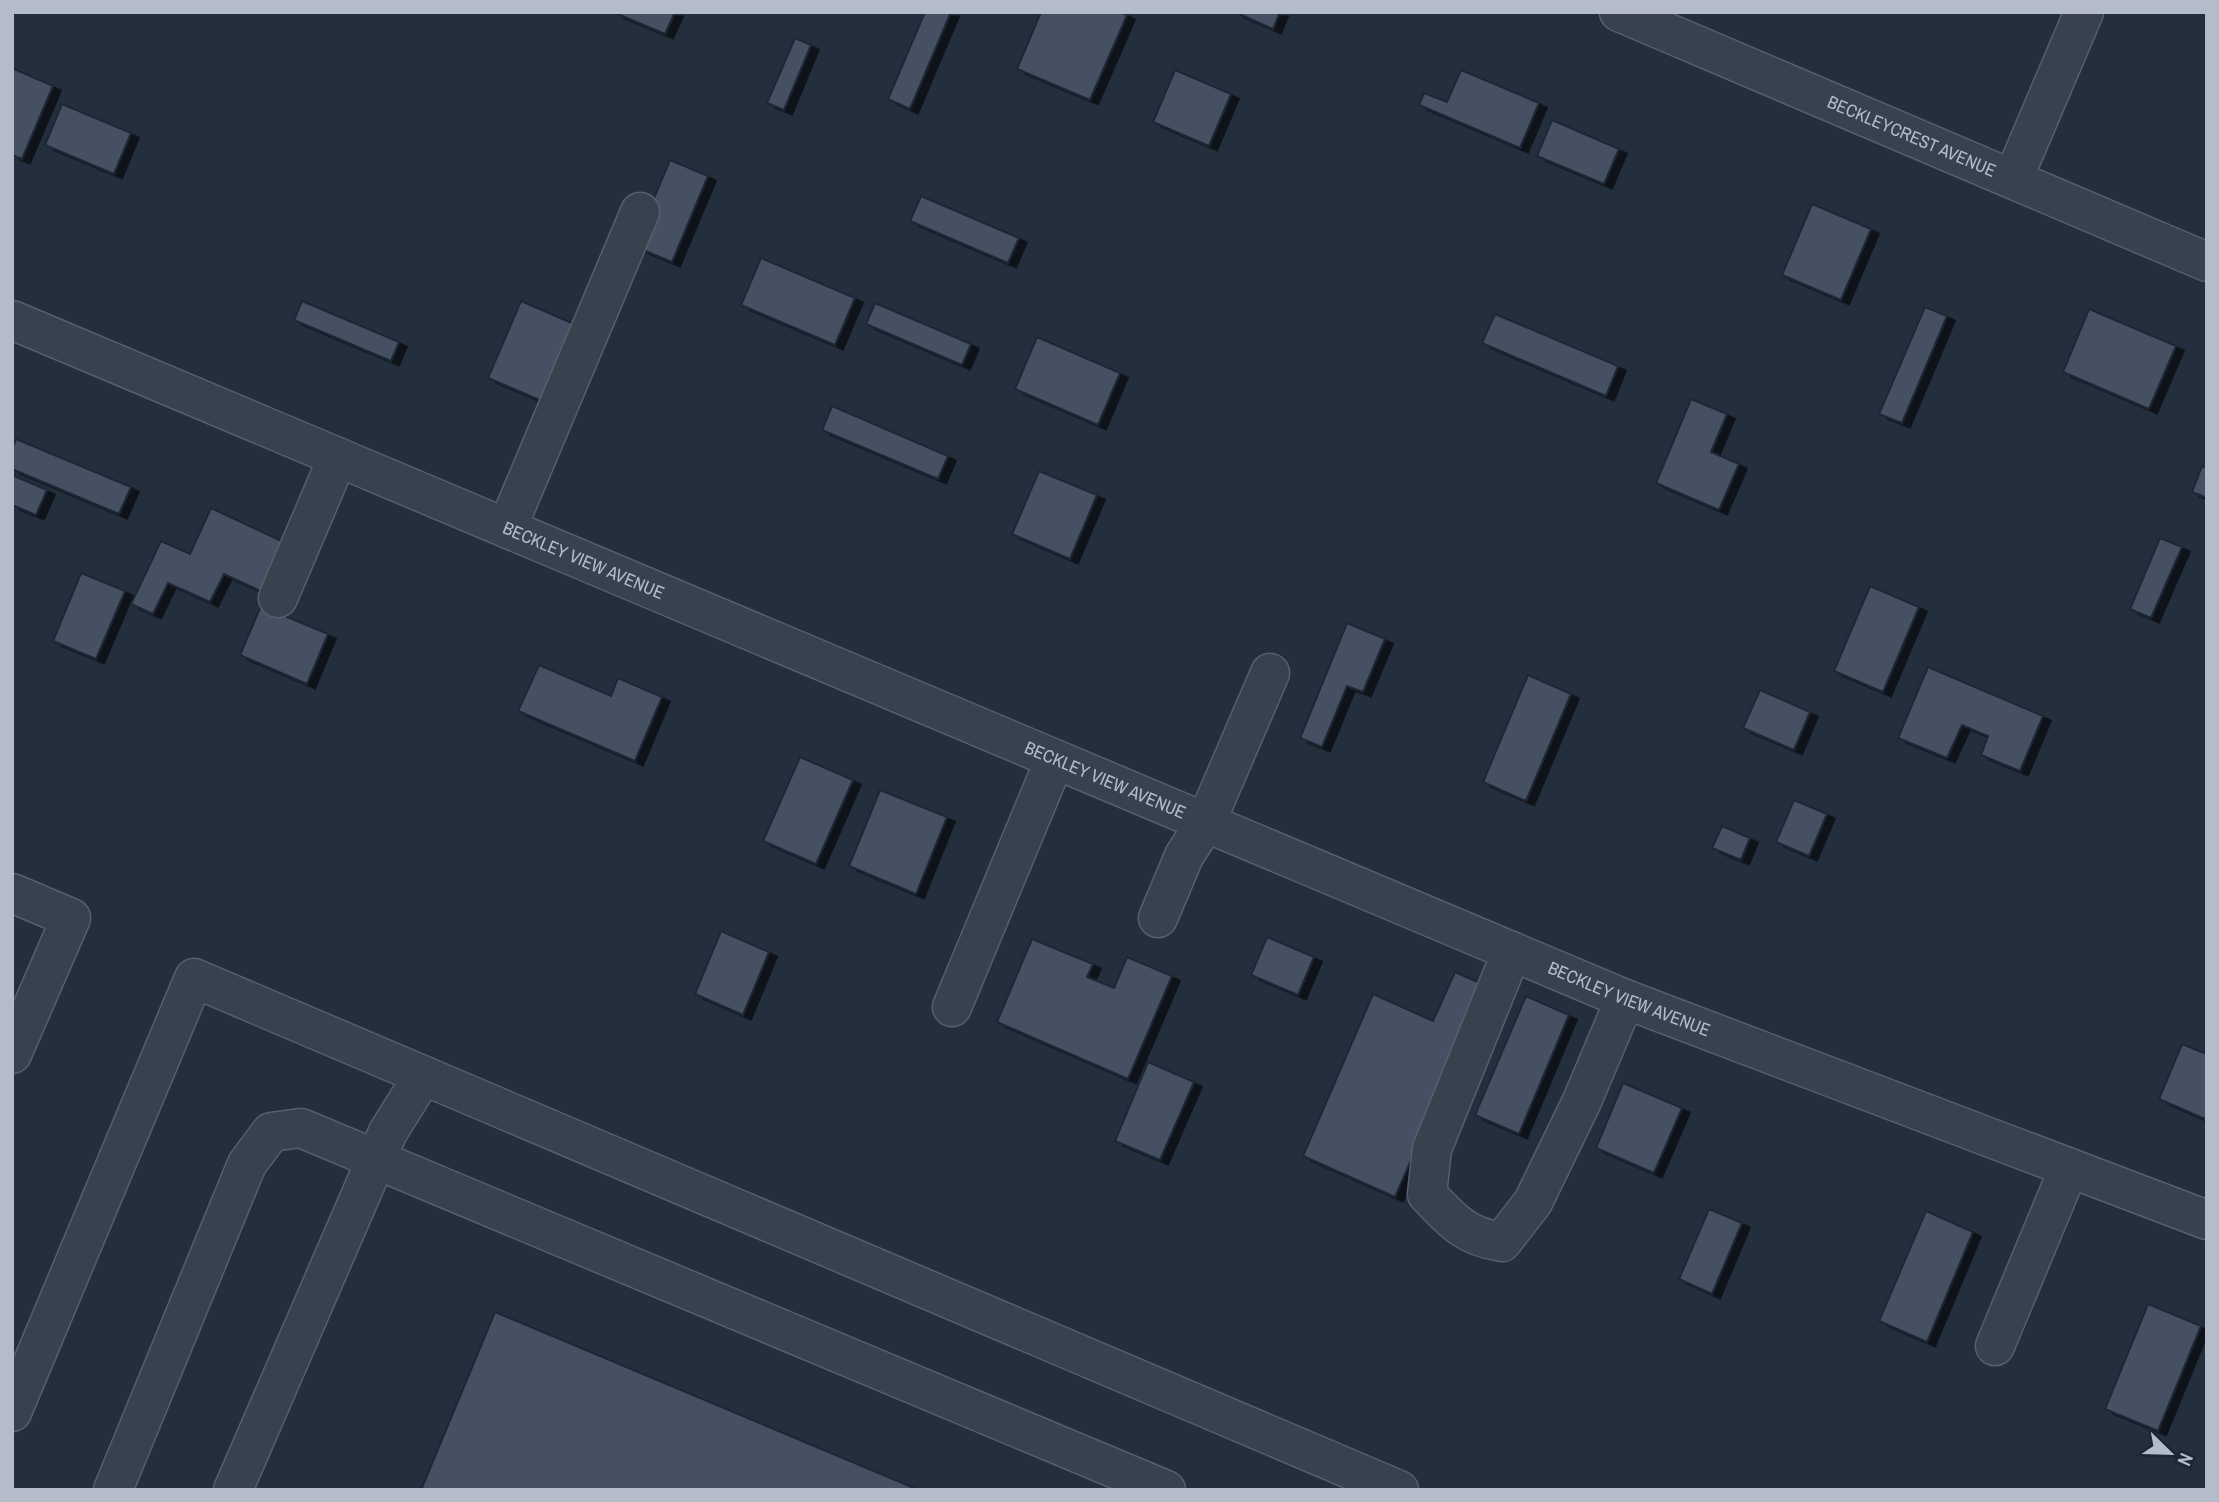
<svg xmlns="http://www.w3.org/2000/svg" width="2219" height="1502" font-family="'Archivo Narrow',sans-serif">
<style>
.building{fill:#455162;stroke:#1f2835;stroke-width:2;filter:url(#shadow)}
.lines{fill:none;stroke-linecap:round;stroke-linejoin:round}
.minor-casing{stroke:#565f6c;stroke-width:41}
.minor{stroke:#38414e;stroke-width:38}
.labels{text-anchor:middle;stroke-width:5;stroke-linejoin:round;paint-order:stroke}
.street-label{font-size:18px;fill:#b4bcc9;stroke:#1d2633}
</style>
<defs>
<filter id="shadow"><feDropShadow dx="8" dy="4.5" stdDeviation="0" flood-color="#0009"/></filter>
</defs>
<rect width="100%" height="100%" fill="#242f3e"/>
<path class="building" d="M613,12h62l-10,22z
M925,12h26l-41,97 -22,-10z
M1041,12h80l6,3 -37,85 -73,-31z
M1235,12h45l-7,17z
M795,38l16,7 -27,65 -17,-7z
M12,68l41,18 -31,73 -10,-4z
M1175,70l56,24 -22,52 -56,-24z
M1461,70l78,33 -19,45 -101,-43 5,-12 23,9z
M62,104l69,29 -17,41 -69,-29z
M1552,120l67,29 -15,35 -67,-28z
M670,160l38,16 -36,86 -38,-16z
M921,196l98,42 -11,25 -98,-42z
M1812,204l59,25 -30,71 -59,-25z
M761,258l94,40 -20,47 -94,-40z
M302,301l97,41 -8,19 -97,-41z
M521,301l60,26 -32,77 -61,-26z
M875,303l96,41 -9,21 -96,-41z
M1925,307l22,9 -45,107 -23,-9z
M2089,309l87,37 -27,63 -86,-37z
M1495,314l123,52 -12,30 -124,-53z
M1037,337l83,36 -22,52 -83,-36z
M1691,399l36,15 -16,38 28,12 -20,46 -63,-27z
M832,406l116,50 -10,23 -116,-49z
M16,439l115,48 -12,27 -107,-45v-21z
M2202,466l5,2v30l-15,-6z
M1039,471l58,24 -27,64 -58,-25z
M12,475l35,15 -11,25 -24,-10z
M211,508l77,36 -23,49 -41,-19 -14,28 -42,-19 -15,31 -22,-10 30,-63 29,13z
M2160,538l22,9 -31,71 -21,-9z
M81,573l44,18 -29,68 -43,-18z
M1870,586l49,21 -36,85 -49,-21z
M261,606l67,28 -21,50 -67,-29z
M1347,623l38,16 -22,53 -16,-6 -25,61 -22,-9z
M539,665l72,31 7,-18 44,19 -27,64 -117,-50z
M1928,667l115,49 -23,55 -39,-16 7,-19 -26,-11 -15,33 -49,-20z
M1528,675l43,19 -45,107 -43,-19z
M1760,690l50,22 -16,38 -51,-22z
M800,757l53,23 -37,84 -53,-23z
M880,790l67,27 -31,77 -67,-28z
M1794,800l33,14 -18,42 -33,-14z
M1722,826l28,12 -9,22 -29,-12z
M721,931l48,21 -26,63 -48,-21z
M1267,937l47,20 -16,38 -47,-20z
M1032,939l61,25 -6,13 27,11 13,-31 45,19 -44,103 -131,-57z
M1455,972l32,14 -92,211 -92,-41 70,-162 60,27z
M1526,996l43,19 -50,119 -44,-19z
M2182,1044l22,9 3,-5v66l-2,5 -46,-20z
M1148,1062l46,20 -34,78 -45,-19z
M1623,1083l59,25 -28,65 -58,-25z
M1709,1209l33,14 -30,71 -33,-15z
M1926,1211l47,21 -46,110 -48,-21z
M2148,1304l53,22 -43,105 -53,-22z
M495,1312l424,178h-498z"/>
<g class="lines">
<g class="minor-casing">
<g id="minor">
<path id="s1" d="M1619,12l588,250"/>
<path d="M2013,179l71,-167"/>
<path id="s2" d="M12,320l1613,679 582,221"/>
<path d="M507,528l133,-316"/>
<path d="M278,598l60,-141"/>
<path d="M12,893l59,25 -59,136"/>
<path d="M1158,918l26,-62 22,-34 64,-149"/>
<path d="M1512,951l-80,198 -5,45c24,26 39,43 75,48l31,-40 49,-101 43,-102"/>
<path d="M952,1007l103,-248"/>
<path d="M1995,1346l74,-178"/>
<path d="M12,1412l182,-434 1205,512"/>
<path d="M113,1490l134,-326 24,-32 30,-4 865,362"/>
<path d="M233,1490l155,-358 35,-56"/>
</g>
</g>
<use href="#minor" class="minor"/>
</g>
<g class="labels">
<g class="street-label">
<text dy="6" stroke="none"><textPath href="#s1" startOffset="318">BECKLEYCREST AVENUE</textPath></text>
<text dy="6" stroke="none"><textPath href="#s2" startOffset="620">BECKLEY VIEW AVENUE</textPath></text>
<text dy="6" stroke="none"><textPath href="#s2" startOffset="1186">BECKLEY VIEW AVENUE</textPath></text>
<text dy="6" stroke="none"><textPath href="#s2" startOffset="1754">BECKLEY VIEW AVENUE</textPath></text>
</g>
</g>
<rect width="2219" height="1502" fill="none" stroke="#b4bcc9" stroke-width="28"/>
<g transform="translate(2170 1453) rotate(113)" stroke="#1d2633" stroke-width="5" paint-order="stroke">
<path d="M0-5L12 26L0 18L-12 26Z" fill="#b4bcc9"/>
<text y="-10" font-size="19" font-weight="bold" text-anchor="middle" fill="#b4bcc9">N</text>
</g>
</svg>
